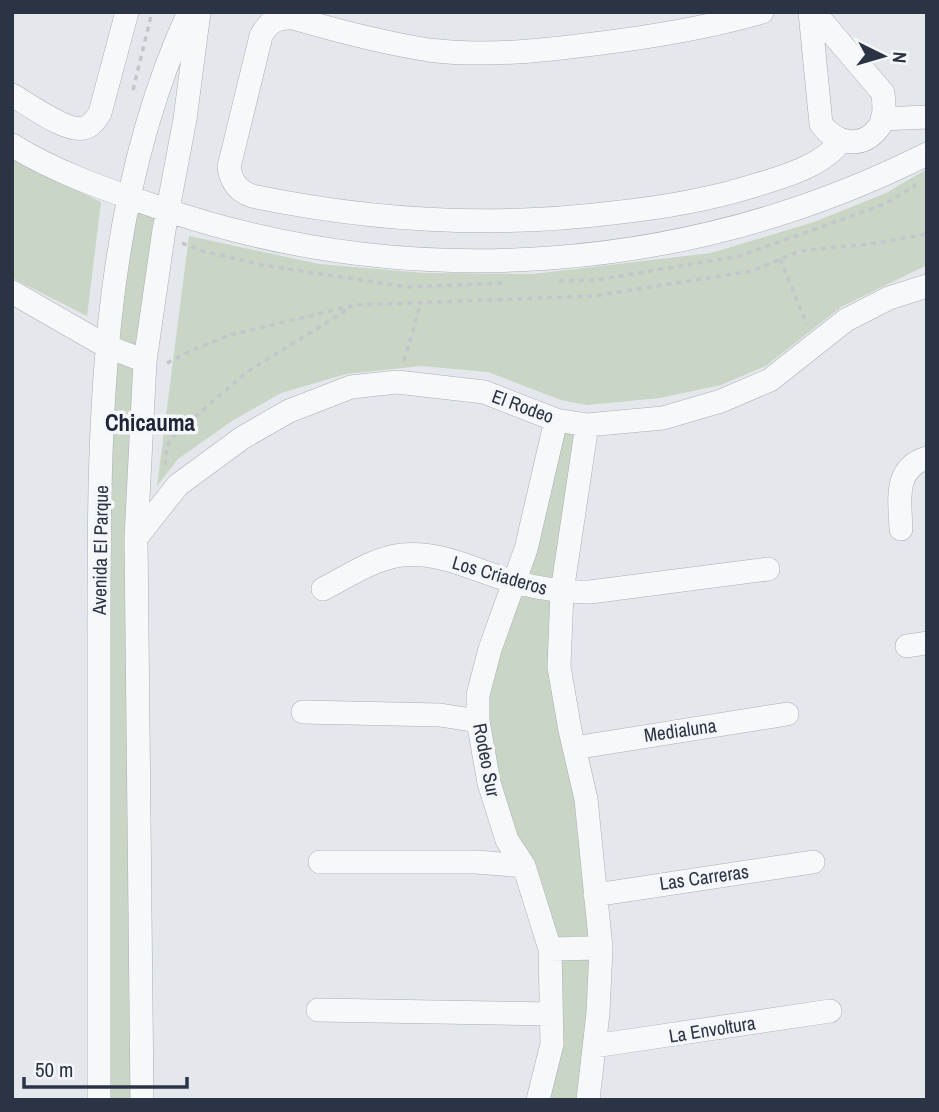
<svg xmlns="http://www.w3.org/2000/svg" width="939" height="1112" font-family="'Archivo Narrow',sans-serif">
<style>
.green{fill:#c9d6c5}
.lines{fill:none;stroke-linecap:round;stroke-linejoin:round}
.street-casing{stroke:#a9aeb7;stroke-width:24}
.path{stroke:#c2c5cb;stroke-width:3.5;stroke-dasharray:5 5;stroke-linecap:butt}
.street{stroke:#f7f8fa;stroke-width:23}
.labels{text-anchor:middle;stroke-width:7;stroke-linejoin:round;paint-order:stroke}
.street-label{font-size:19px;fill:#2b3445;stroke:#f4f6f9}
.quarter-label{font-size:23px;font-weight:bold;fill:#1d2536;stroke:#f4f6f9}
</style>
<rect width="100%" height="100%" fill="#e4e7ec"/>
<path class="green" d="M12,159l89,43 -14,114 -75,-38z
M927,169v96l-86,42 -75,59 -45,19 -61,13 -73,7 -26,-5 -73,-28 -67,-6 -75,8 -65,19 -49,28 -54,38 -21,27 32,-250 130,28 105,9 109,1 178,-21 103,-31 72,-29z
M130,206l25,9 3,5 -20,140 -4,740h-28l1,-568 7,-186z
M560,427l21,3 -23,133 36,386 -12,151h-37l12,-152 -44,-111 -18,-55 -10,-87z"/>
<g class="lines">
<g class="street-casing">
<path id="street" d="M762,12c-55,16 -111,25 -168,32 -55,7 -110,13 -165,6 -46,-7 -91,-19 -136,-32 -16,-1 -25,4 -32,18l-32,131c2,15 9,24 23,29 120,25 239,32 360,17 48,-5 96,-13 141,-27 30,-9 70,-20 89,-46
M810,12l11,112c15,20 41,26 58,3 7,-9 5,-23 4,-34l-69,-81
M12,95c16,9 55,38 72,33 8,-2 12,-9 16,-15l27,-101
M882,119l45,-2
M12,145c46,29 99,46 151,64 251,85 527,64 764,-55
M12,292l94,54 39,15
M587,425l-25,167 -3,75 11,63 16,69 15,149 -3,65 -10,87
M901,529c-1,-28 -8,-61 26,-71
M136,538l42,-53 64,-47 47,-27 62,-24 46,-5 87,10 72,28 31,5 76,-7 58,-17 49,-21 76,-60 43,-22 38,-12
M323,589c24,-12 51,-31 79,-34 41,-4 75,17 113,27 25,7 49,10 75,10l178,-23
M907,646l20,-3
M303,712l137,3 38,6
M574,748l213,-34
M320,862h156l48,4
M595,895l218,-33
M550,949l51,-1
M318,1010l233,4
M594,1046l236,-35
M99,1100c0,-146 0,-291 0,-437 0,-219 -4,-447 90,-651
M142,1100l-6,-562 9,-177 19,-131 21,-111 14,-107
M538,1100l14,-56 -2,-95 -26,-83 -17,-26 -18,-57 -11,-62v-26l12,-46 36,-100 30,-129"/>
</g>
<path class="path" d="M133,90l19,-78
M182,243l21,8 59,14 146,22 97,-4
M780,259l27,66
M559,281l37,-1 144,-24 145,-52 31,-19
M404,361l17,-59
M167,363l23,-12 40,-16 125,-30 239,-9 158,-25 48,-20 77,-8 50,-9
M165,465l2,-19 7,-11 73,-63 103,-64"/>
<use href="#street" class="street"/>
</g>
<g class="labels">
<g class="street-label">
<text transform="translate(523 406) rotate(20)" y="7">El Rodeo</text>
<text transform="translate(100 550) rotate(-89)" y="7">Avenida El Parque</text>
<text transform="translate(500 575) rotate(16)" y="7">Los Criaderos</text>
<text transform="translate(680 730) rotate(-8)" y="7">Medialuna</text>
<text transform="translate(487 760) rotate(79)" y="7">Rodeo Sur</text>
<text transform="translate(704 877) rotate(-8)" y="7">Las Carreras</text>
<text transform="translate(712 1029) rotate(-9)" y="7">La Envoltura</text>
</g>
<g class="quarter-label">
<text x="150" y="431">Chicauma</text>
</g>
</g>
<rect width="939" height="1112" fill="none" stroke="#2b3445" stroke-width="28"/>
<g transform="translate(883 56) rotate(95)" stroke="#f4f6f9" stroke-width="5" paint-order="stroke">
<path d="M0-5L12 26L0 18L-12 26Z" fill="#2b3445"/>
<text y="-10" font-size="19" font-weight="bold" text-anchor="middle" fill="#2b3445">N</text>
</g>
<path d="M24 1077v10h163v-10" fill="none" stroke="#2b3445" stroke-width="3.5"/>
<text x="35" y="1077" font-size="21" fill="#2b3445" stroke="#f4f6f9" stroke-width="5" paint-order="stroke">50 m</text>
</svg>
